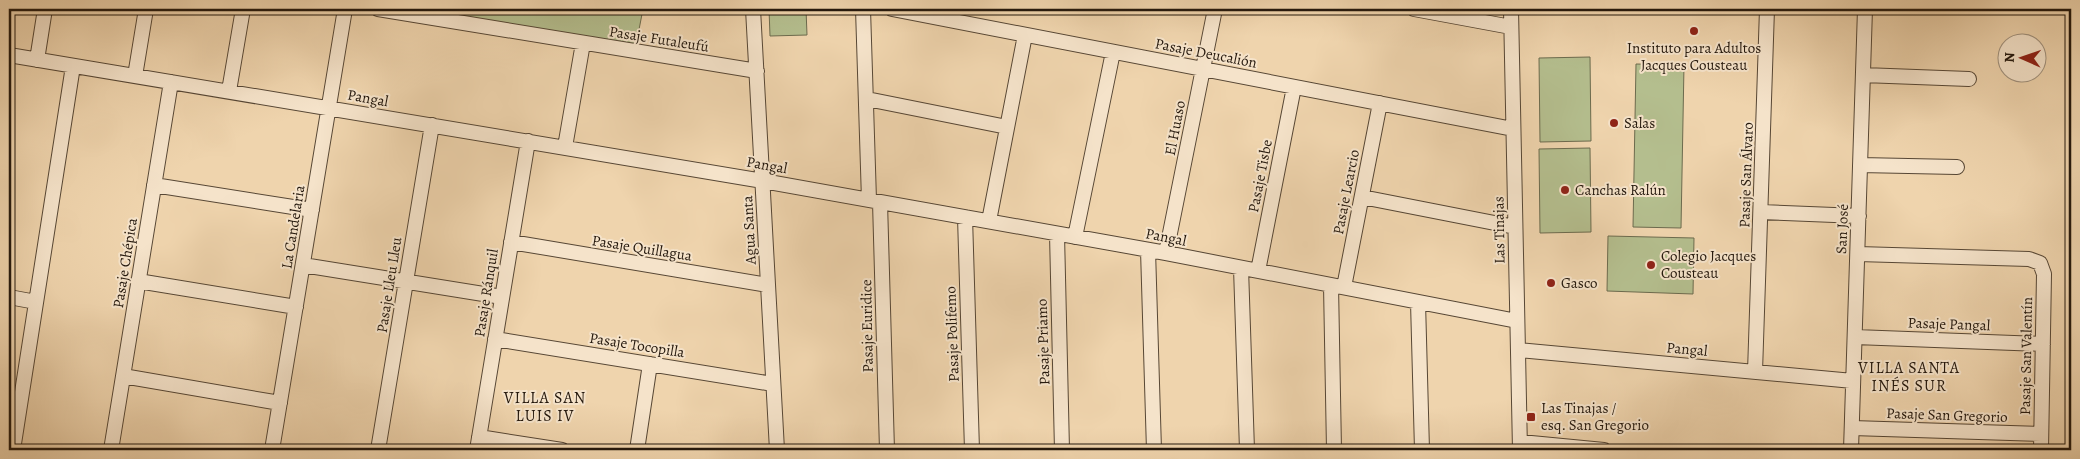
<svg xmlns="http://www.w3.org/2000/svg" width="2080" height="459" font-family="Alegreya,serif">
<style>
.green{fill:#b4be8e;stroke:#6c6b4e}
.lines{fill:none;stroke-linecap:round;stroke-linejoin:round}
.minor-casing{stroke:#574735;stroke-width:16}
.minor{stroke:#f5e3ca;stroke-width:14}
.poi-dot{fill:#8f2418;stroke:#f5e3ca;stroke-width:2}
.labels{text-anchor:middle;stroke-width:4;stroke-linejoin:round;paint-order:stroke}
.street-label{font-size:15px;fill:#24180d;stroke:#f5e3ca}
.poi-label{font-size:15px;fill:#24180d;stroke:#f5e3ca;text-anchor:start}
.neighbourhood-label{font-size:16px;letter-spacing:1px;fill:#24180d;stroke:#f5e3ca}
</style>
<rect width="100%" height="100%" fill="#efd4ad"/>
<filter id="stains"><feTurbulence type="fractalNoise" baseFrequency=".004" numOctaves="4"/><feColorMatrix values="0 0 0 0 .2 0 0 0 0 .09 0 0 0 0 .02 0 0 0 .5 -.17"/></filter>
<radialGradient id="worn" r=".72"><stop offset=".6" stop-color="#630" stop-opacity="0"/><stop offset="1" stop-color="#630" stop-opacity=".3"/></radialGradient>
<path class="green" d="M435,9h208l-7,36 -202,-33z
M769,9h37l1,26 -37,1z
M1590,57l1,84 -51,1 -1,-84z
M1636,64l48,1 -3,163 -48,-1z
M1590,148l1,84 -51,1 -1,-84z
M1608,236l86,2 -1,56 -86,-3z"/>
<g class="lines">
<g class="minor-casing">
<path id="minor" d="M378,9l379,62
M753,9l24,441
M863,9l6,191
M892,9l621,120
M1414,9l97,18
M1511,9l9,441
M9,55l754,126 403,72 351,68
M37,60l8,-51
M1863,75l106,4
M135,76l11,-67
M229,91l14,-82
M867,99l140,28
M565,147l18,-104
M1860,165l97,2
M154,185l158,25
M1362,197l153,30
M880,202l7,248
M1761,212l98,4
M965,217l7,233
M989,221l36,-186
M1057,234l5,216
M1075,237l38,-185
M511,242l257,43
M1148,250l6,200
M1166,253l49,-244
M1858,254l171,5 11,4 4,11 -3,176
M303,265l199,32
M1241,268l6,182
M1258,271l36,-184
M138,281l158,26
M1331,285l3,165
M1344,287l36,-184
M9,297l27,5
M1418,302l4,148
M1855,337l188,7
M495,339l278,45
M1518,350l335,31
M1755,372l12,-363
M123,376l157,27
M1852,428l189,6
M479,437l83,13
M1520,442l84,8
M13,450l60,-384
M111,450l60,-368
M272,450l73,-441
M378,450l54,-325
M477,450l51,-309
M637,450l13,-86
M1851,450l14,-441"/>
</g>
<use href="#minor" class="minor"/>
</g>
<g class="poi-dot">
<circle cx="1694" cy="31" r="5"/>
<circle cx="1614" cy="123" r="5"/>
<circle cx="1565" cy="190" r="5"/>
<circle cx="1651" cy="265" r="5"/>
<circle cx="1551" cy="283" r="5"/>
<rect x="1526" y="412" width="10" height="10" rx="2.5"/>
</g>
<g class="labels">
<g class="street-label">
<text transform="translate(659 39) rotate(9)" y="5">Pasaje Futaleufú</text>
<text transform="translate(1206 53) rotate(11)" y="5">Pasaje Deucalión</text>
<text transform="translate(368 98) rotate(10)" y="5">Pangal</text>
<text transform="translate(1175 128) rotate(-79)" y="5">El Huaso</text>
<text transform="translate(767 165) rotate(10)" y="5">Pangal</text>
<text transform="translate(1746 175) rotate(-88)" y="5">Pasaje San Álvaro</text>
<text transform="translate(1260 176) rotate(-79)" y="5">Pasaje Tisbe</text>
<text transform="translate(1346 192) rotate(-79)" y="5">Pasaje Learcio</text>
<text transform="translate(293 227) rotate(-81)" y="5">La Candelaria</text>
<text transform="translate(1842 229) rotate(-88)" y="5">San José</text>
<text transform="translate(749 230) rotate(-93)" y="5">Agua Santa</text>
<text transform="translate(1499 230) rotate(-91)" y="5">Las Tinajas</text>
<text transform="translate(1166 237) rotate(11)" y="5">Pangal</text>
<text transform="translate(642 248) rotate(9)" y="5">Pasaje Quillagua</text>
<text transform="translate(125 263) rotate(-81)" y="5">Pasaje Chépica</text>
<text transform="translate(389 285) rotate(-81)" y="5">Pasaje Lleu Lleu</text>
<text transform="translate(486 293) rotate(-81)" y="5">Pasaje Ránquil</text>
<text transform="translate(1949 324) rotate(2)" y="5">Pasaje Pangal</text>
<text transform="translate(867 326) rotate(-91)" y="5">Pasaje Euridice</text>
<text transform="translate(952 334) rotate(-92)" y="5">Pasaje Polifemo</text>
<text transform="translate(1043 342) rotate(-92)" y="5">Pasaje Priamo</text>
<text transform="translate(637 345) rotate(9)" y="5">Pasaje Tocopilla</text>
<text transform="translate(1687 349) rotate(5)" y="5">Pangal</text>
<text transform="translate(2026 356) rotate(-89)" y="5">Pasaje San Valentín</text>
<text transform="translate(1947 415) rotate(2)" y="5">Pasaje San Gregorio</text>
</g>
<g class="poi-label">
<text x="1694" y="53" text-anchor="middle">Instituto para Adultos<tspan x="1694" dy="17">Jacques Cousteau</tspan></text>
<text x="1624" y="128">Salas</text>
<text x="1575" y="195">Canchas Ralún</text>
<text x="1661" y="261">Colegio Jacques<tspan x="1661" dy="17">Cousteau</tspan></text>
<text x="1561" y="288">Gasco</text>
<text x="1541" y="413">Las Tinajas /<tspan x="1541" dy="17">esq. San Gregorio</tspan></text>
</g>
<g class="neighbourhood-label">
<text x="1909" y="373">VILLA SANTA<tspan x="1909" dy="18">INÉS SUR</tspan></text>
<text x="545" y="403">VILLA SAN<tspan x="545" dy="18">LUIS IV</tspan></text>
</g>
</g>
<rect width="2080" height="459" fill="none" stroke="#efd4ad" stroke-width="30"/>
<rect x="10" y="10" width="2060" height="439" fill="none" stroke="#24180d" stroke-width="2.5"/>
<rect x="15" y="15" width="2050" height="429" fill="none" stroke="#24180d"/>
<g transform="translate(2022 58) rotate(272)"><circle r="24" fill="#f5e3ca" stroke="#a1927e"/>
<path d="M0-4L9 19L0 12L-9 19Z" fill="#8f2418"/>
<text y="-8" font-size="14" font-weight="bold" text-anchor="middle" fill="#24180d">N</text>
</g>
<rect width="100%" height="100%" filter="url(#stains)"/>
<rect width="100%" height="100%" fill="url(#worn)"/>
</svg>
